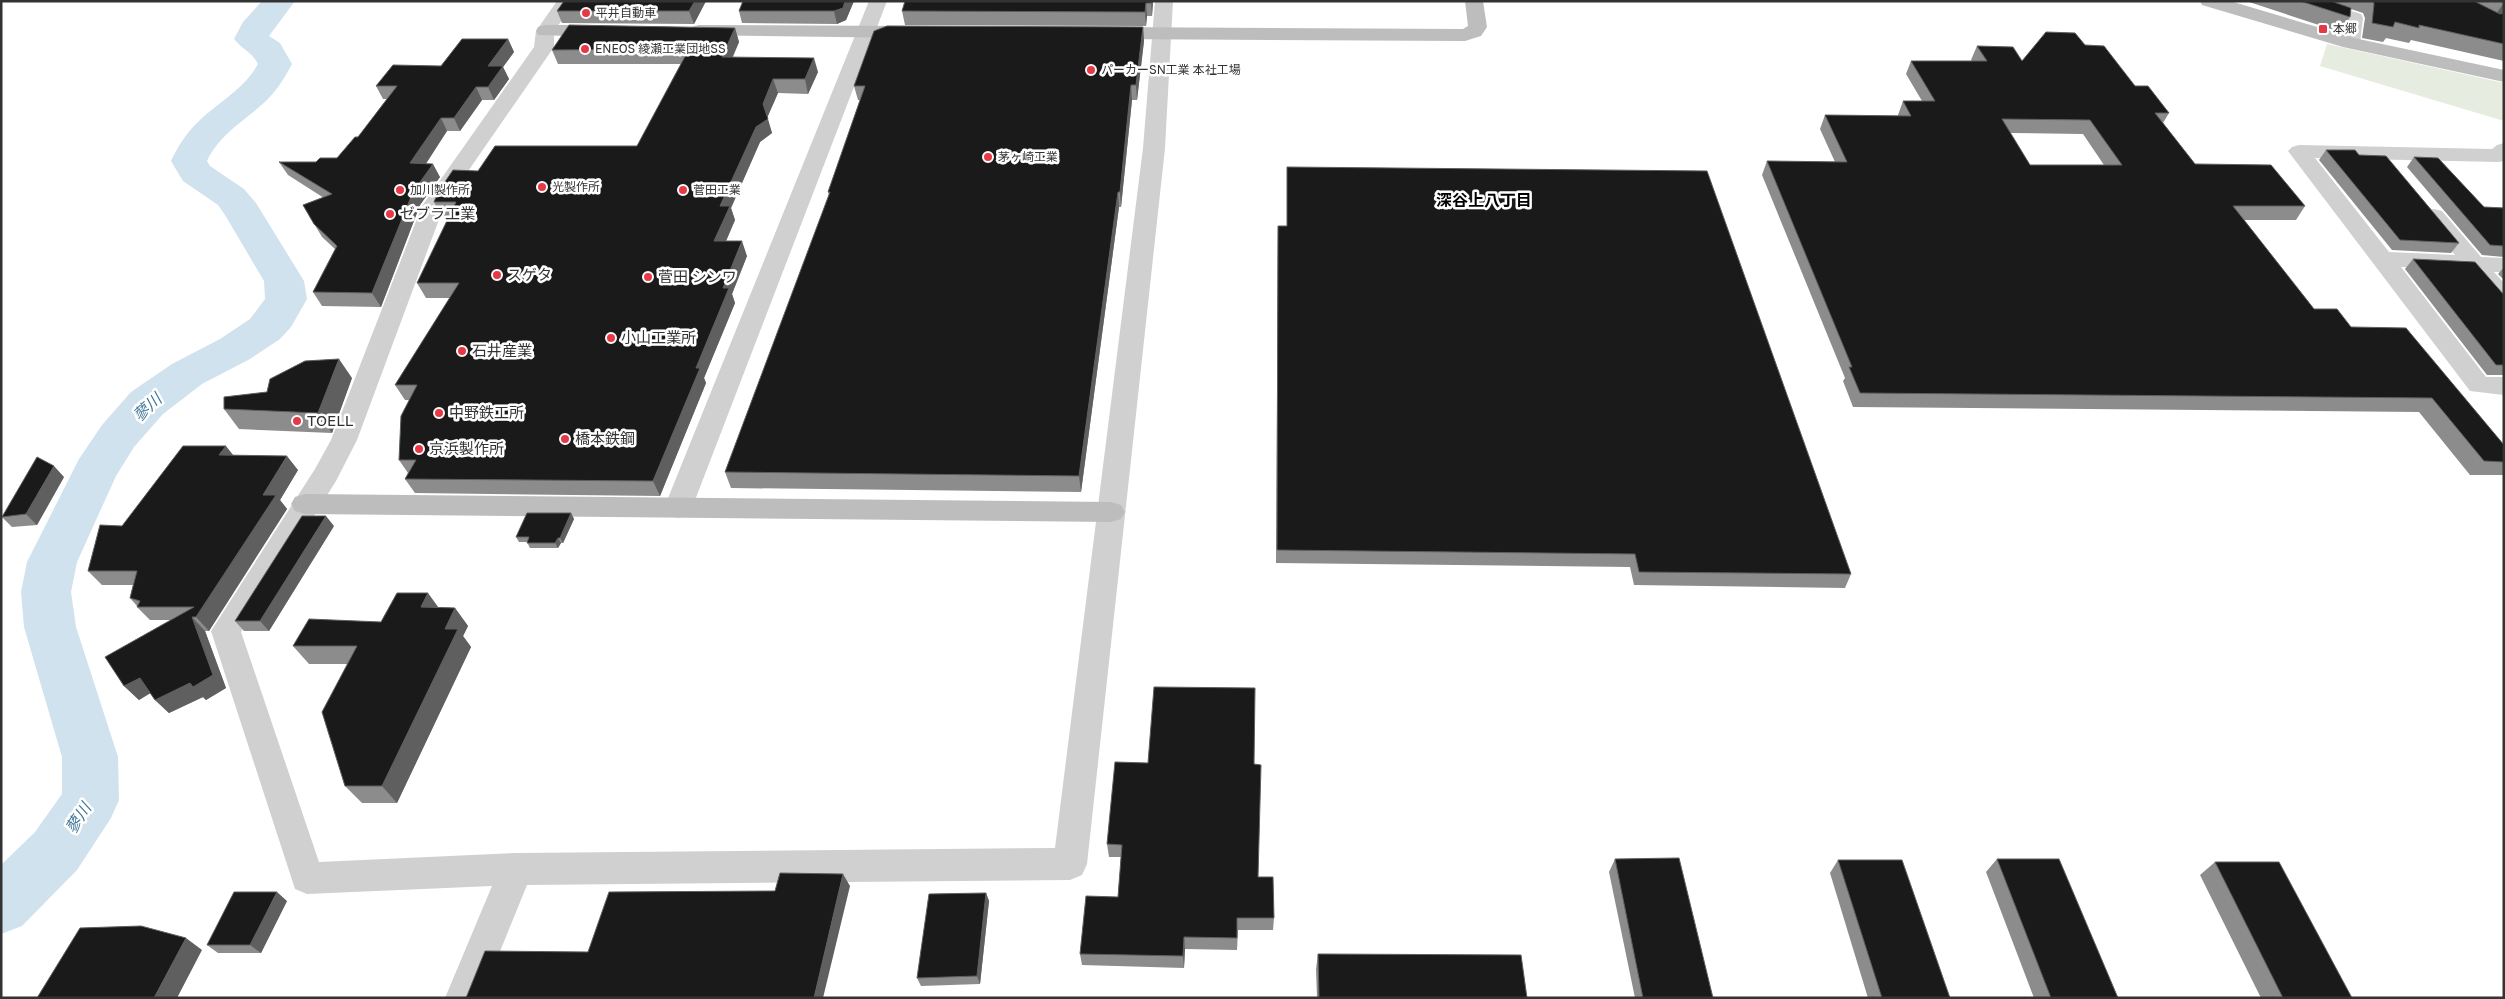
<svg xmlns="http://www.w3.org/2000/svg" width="2505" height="999" font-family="'Golos Text','Noto Sans JP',sans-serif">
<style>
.green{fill:#e6ecdf}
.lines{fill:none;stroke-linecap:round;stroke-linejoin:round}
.river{fill:#cfe2ee;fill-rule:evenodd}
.street{fill:#d0d0d0;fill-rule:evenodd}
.secondary{fill:#bdbdbd;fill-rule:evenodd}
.wall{fill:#8c8c8c;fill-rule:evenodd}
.shaded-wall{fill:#5f5f5f}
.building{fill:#1a1a1a;stroke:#5f5f5f;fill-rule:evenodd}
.poi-dot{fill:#e63946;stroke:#fff;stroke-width:2}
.labels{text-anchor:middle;stroke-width:5;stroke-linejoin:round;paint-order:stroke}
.far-poi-label{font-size:12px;fill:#333;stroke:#fff;text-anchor:start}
.poi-label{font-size:15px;fill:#333;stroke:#fff;text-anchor:start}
.neighbourhood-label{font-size:16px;font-weight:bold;fill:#000;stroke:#fff}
.water-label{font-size:16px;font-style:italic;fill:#3f7597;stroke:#fff}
</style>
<rect width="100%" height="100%" fill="#fff"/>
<path class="green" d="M2327,44l177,39v38l-184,-55z"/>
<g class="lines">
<path class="river" d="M262,1h33l-26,35 11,7 12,21c-7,13 -14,25 -25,36 -21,20 -47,33 -60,61l3,5 34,23 12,14 48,78 3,18 -16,28 -11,12 -30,20 -48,25 -39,30 -29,33 -18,29 -39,86 -6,30 5,35 42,130 1,43 -8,18 -34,52 -55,56 -21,8v-69l34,-33 27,-38v-37l-38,-130 -3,-35 6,-30 52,-103 23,-34 29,-33 41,-28 48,-25 30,-20 15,-20 -1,-18 -39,-66 -7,-10 -35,-24 -12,-20c7,-15 16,-29 29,-41 20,-19 44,-31 58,-56 -5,-11 -16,-15 -24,-25l9,-17z"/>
<path class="street" d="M557,1h19l-22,30v16l-110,159 -87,234 -21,41 -95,151 78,230 197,-9 539,-5 88,-700 12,-147h18l-8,147 -78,716 -5,11 -12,5 -543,5 -46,113h-36l47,-112 -185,8 -12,-5 -84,-258 104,-162 16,-29 91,-234 112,-159 2,-16z
M869,1h18l-195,507 -4,7 -10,3 -10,-3 -4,-7z
M2291,1h29l41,13 2,4 -3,25 -3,4h-14l-3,-4 4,-22 -51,-16z
M2504,143v18l-6,1 -183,-4 74,94 66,3 -32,-39 3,-5 8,-2 8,2 39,46 23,1v14h-10l10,11v24l-8,-3 -29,-34 -66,-3 85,110h18v18l-34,-4 -182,-240 4,-4 7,-2 193,4 5,-4z"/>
<path class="secondary" d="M1465,1h18l4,26 -6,9 -16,5 -358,-2 -7,-2 -3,-4 3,-4 7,-2 356,2 5,-3z
M2200,1h30l124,37 150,32v12l-161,-35 -141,-42z
M545,25h56l7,2 2,4 -2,4 -7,2 -63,-2 -2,-4 2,-4z
M699,25l212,1 7,2 3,4 -3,4 -7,2 -219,-3 -2,-4 2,-4z
M305,494l806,8 10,3 4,7 -4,7 -10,3 -806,-8 -10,-3 -4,-7 4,-7z"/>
</g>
<path class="wall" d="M706,1l-12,23 -132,-1 -5,-12z
M743,1h111l-8,19 -9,4 -95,-1 -3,-12z
M1153,1l-1,15h-5l-1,10 -241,-1 -3,-14z
M2246,1h258v60l-93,-21 -2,3 -23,-5 -3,4 -21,-4 3,-20 -2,-5 -12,-4 -1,8 -10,15z
M1143,27l1,14 -7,59h-5l-11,107h-2l-38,285 -350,-4 -6,-16 104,-277 -1,-3 32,-92h-2l-4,-14z
M735,28l4,14 -6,15 85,15 -10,22 -30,-1 -11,25 5,15 -12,9 -29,66 4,12 -9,21 21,15 -15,38 3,9 -31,75 2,5 -46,113 -245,-3 -10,-14 3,-6 -9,-13 10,-60h-4l-10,-15 55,-87h-24l-9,-15 32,-66h-7l-8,-15 44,-31 159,-25 44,-82h-123l-6,-14z
M508,39l6,13 -11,15 6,12 -15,21h-12l-22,31h-13l-21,33 14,13 -20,28 -39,102 -59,-1 -9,-14 22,-43 -13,-12 -19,-32 21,-7 -36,-23 -9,-13h37l21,-4 21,-21 29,-38h-4l-7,-13 65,-20z
M2085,45l84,68 -6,10 32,41 110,42 -9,14h-52l70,89 37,18 153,118v30h-34l-51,-63 -566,-5 -10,-26 2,-3 -83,-203 5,-14 68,1 -15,-33 5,-14 73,1v-1l5,-14h19l-16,-27 5,-13h61l-1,-1 6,-14 45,15zM2010,133l73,1 21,31h-74z
M2326,150l33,5 100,88 -8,10 -59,-3 -73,-90z
M2414,157l70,50 20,1v49l-22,-2 -75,-88z
M1287,167l564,407 -6,14 -211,-3 -4,-18 -354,-4 2,-337h9z
M2413,259l91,36v80h-17l-82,-106z
M2504,267v13l-6,-6z
M352,378l-20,55 -93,-4 -15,-20 43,-17z
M233,455l65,15 -18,30 7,9 -78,122h-4l21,57 -20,12 -3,-3 -34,16 -14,-13 -5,-7 -11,7 -15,-14 46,-66h-20l-13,-13v-1l-7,-8 3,-13h-31l-14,-14 34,-45z
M64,477l-27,48 -25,2 -10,-10z
M571,513l3,6 -11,24h-2l-3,5h-28l-3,-6h-8l-3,-5z
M334,526l-65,105h-25l-9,-10z
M438,607l17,1 13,18 -5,10 8,11 -74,156h-35l-17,-17 2,-122h-38l-16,-18z
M1254,764l4,113 16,41 -1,12h-35l-1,20 -52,-1 -1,19 -102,-3 -2,-11 38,-57 3,-40h-12l-2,-13z
M1615,859l98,139h-78l-26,-126z
M1997,859l121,139h-84l-48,-126z
M1838,860l112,138h-82l-38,-125z
M2215,862l137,136h-91l-61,-123z
M986,893l3,8 -9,83 -59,2 -4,-8z
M287,901l-26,52h-43l-11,-8z
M1318,954l209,44h-210l-1,-29z"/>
<path class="shaded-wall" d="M695,1h11l-12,23 -5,-13z
M845,1h9l-8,19 -9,4 -3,-13z
M1151,1h2l-1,15z
M1146,3l1,13 -1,10 -1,-14z
M2504,3v11l-9,1z
M1143,27l1,14 -7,59 -1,-15z
M735,28l4,14 -13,29 -4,-14z
M508,39l6,13 -11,15 6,12 -15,21 -6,-13v-21z
M814,58l4,14 -10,22 -3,-15z
M773,79l5,14 -11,25 -4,-14z
M1131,85l1,15 -11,107 -1,-15z
M476,87l6,13 -22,31 -6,-13z
M441,118l6,13 -30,46 -7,-14z
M768,119l4,14 -12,9 -29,66 4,12 -15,35 -6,-14 6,-35 36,-79z
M433,164l7,13 -20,28 -39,102 -9,-14 41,-101z
M1118,192l1,15 -38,285 -2,-16z
M742,241l5,15 -15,38 3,9 -31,75 2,5 -46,113 -7,-15 43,-113 27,-80z
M339,359l13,19 -20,55 -14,-20z
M226,446l11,14 -18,-5z
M287,456l11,14 -18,30 7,9 -78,122 -13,-14 67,-122z
M54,466l10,11 -27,48 -11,-11z
M571,513l3,6 -11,24 -3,-5z
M326,516l8,10 -65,105 -9,-10z
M558,538l3,5 -3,5 -3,-5z
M428,593l13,18 -20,-4z
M455,608l13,18 -5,10 8,11 -74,156 -15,-17 63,-157z
M192,617l13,14 21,57 -20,12 -3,-3 -34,16 -14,-13z
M140,678l14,13 -15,9 -15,-14z
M843,874l7,12 -27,112h-9z
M277,892l10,9 -26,52 -11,-8z
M986,893l3,8 -9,83 -3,-8z
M1184,937l1,12 -1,19 -1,-12z
M186,938l16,12 -25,48h-23z"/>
<path class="building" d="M564,1h131l-6,10h-132z
M743,1h102l-2,7 -9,3h-95z
M905,1h246v2h-5l-1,9 -243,-1z
M2300,1h31l20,7 -1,9z
M2373,1h101l26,13 4,-1v31l-85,-19v3l-24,-6 -2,5 -21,-4 2,-19z
M569,25l166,3 -13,29 92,1 -9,21h-32l-10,25 5,15 -12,8 -36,79h10l-16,35h28l-19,47h6l-33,80h4l-47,113 -248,-2 11,-19h-17l2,-44 16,-31h-22l64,-102h-42l39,-81h-22l4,-10 15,-22 25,1 17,-25h142l52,-97 -137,1z
M887,26l256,1 -7,58h-5l-11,107h-2l-39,284 -354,-4 105,-280h-2l37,-106h-11l20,-55z
M2046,32l29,1 10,12 19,1 31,40h13l21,27h-14l40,51 76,1 34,41h-72l81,103h23l14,18 55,1 98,117v17l-20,-1 -52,-63 -572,-5 -11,-26h3l-85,-206 80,1 -22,-47 86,1 -8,-15h32l-24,-40h76l-10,-15 36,1 9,14zM2002,119l88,1 32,45h-92z
M462,39h46l-20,27h15l-15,21h-12l-22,31h-13l-31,45 23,1 -20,28 -41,101 -59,-1 24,-46 -23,-22 -11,-19 29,-11 -53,-32h37l4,-4h17l18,-21h3l39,-51h-21l17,-21 48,1z
M2326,150h29l4,5 27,1 73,87 -59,-3z
M2414,157l24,1 46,49 20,1v38l-14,-1z
M1287,167l420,4 144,403 -212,-2 -4,-18 -358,-4 1,-324h9z
M2413,259l62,3 29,33v70h-8z
M339,359l-21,54 -94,-4v-12l43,-5 3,-13 35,-18z
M183,446h43l-7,9 68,1 -24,39h13l-80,122h-4l21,58 -20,12 -3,-4 -35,17 -15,-22 -16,8 -19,-29 89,-50h-57l3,-6 -10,-3 7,-27h-49l12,-46 22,1z
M37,457l17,9 -28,48 -24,3z
M527,513h44l-11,25h-2l-3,5h-28l2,-6h-13z
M302,516h24l-66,105h-25z
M397,593h31l-7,14 34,1 -10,21h13l-76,157h-37l-23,-74 35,-66h-64l16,-27 72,3z
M1154,687l101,1 -1,76 7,1 -3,112h15l1,41h-37v20l-53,-1 -1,19 -103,-2 6,-58 32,1 4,-52 -15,-1 8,-82 33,1z
M1679,858l34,140h-70l-28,-139z
M1997,859h62l59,139h-67z
M1838,860h64l48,138h-68z
M2215,862h64l73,136h-69z
M780,873l63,1 -29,124h-348l19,-47 103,1 21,-60 166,-1z
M234,892h43l-27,53h-43z
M986,893l-9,83 -60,2 12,-84z
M141,926l45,12 -32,60h-117l43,-70z
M1318,954l203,1 6,43h-208z"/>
<g class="poi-dot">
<circle cx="586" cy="13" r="5"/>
<rect x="2318" y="24" width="10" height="10" rx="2.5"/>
<circle cx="585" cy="49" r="5"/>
<circle cx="1091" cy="70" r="5"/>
<circle cx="988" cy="157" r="5"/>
<circle cx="542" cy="187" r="5"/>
<circle cx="400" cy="190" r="5"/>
<circle cx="683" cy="190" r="5"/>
<circle cx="390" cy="214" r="5"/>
<circle cx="497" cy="275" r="5"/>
<circle cx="648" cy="277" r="5"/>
<circle cx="611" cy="338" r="5"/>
<circle cx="462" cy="351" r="5"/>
<circle cx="439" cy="413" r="5"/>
<circle cx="297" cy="421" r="5"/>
<circle cx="565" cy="439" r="5"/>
<circle cx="419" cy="449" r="5"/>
</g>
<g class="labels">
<g class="far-poi-label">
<text x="596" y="17">平井自動車</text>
<text x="2333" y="33">本郷</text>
<text x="595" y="53">ENEOS 綾瀬工業団地SS</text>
<text x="1101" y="74">パーカーSN工業 本社工場</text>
<text x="998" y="161">茅ヶ崎工業</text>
<text x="552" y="191">光製作所</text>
<text x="410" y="194">加川製作所</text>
<text x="693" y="194">菅田工業</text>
</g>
<g class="poi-label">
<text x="400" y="219">ゼブラ工業</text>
<text x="507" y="280">スゲタ</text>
<text x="658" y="282">菅田 シンワ</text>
<text x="621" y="343">小山工業所</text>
<text x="472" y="356">石井産業</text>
<text x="449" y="418">中野鉄工所</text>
<text x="307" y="426">TOELL</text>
<text x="575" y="444">橋本鉄鋼</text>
<text x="429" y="454">京浜製作所</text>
</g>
<g class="neighbourhood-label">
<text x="1484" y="206">深谷上八丁目</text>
</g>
<g class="water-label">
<text transform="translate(147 407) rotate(-43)" y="6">蓼川</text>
<text transform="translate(78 818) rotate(-57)" y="6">蓼川</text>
</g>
</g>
<rect width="2505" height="999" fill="none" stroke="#333333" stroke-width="5"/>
</svg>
